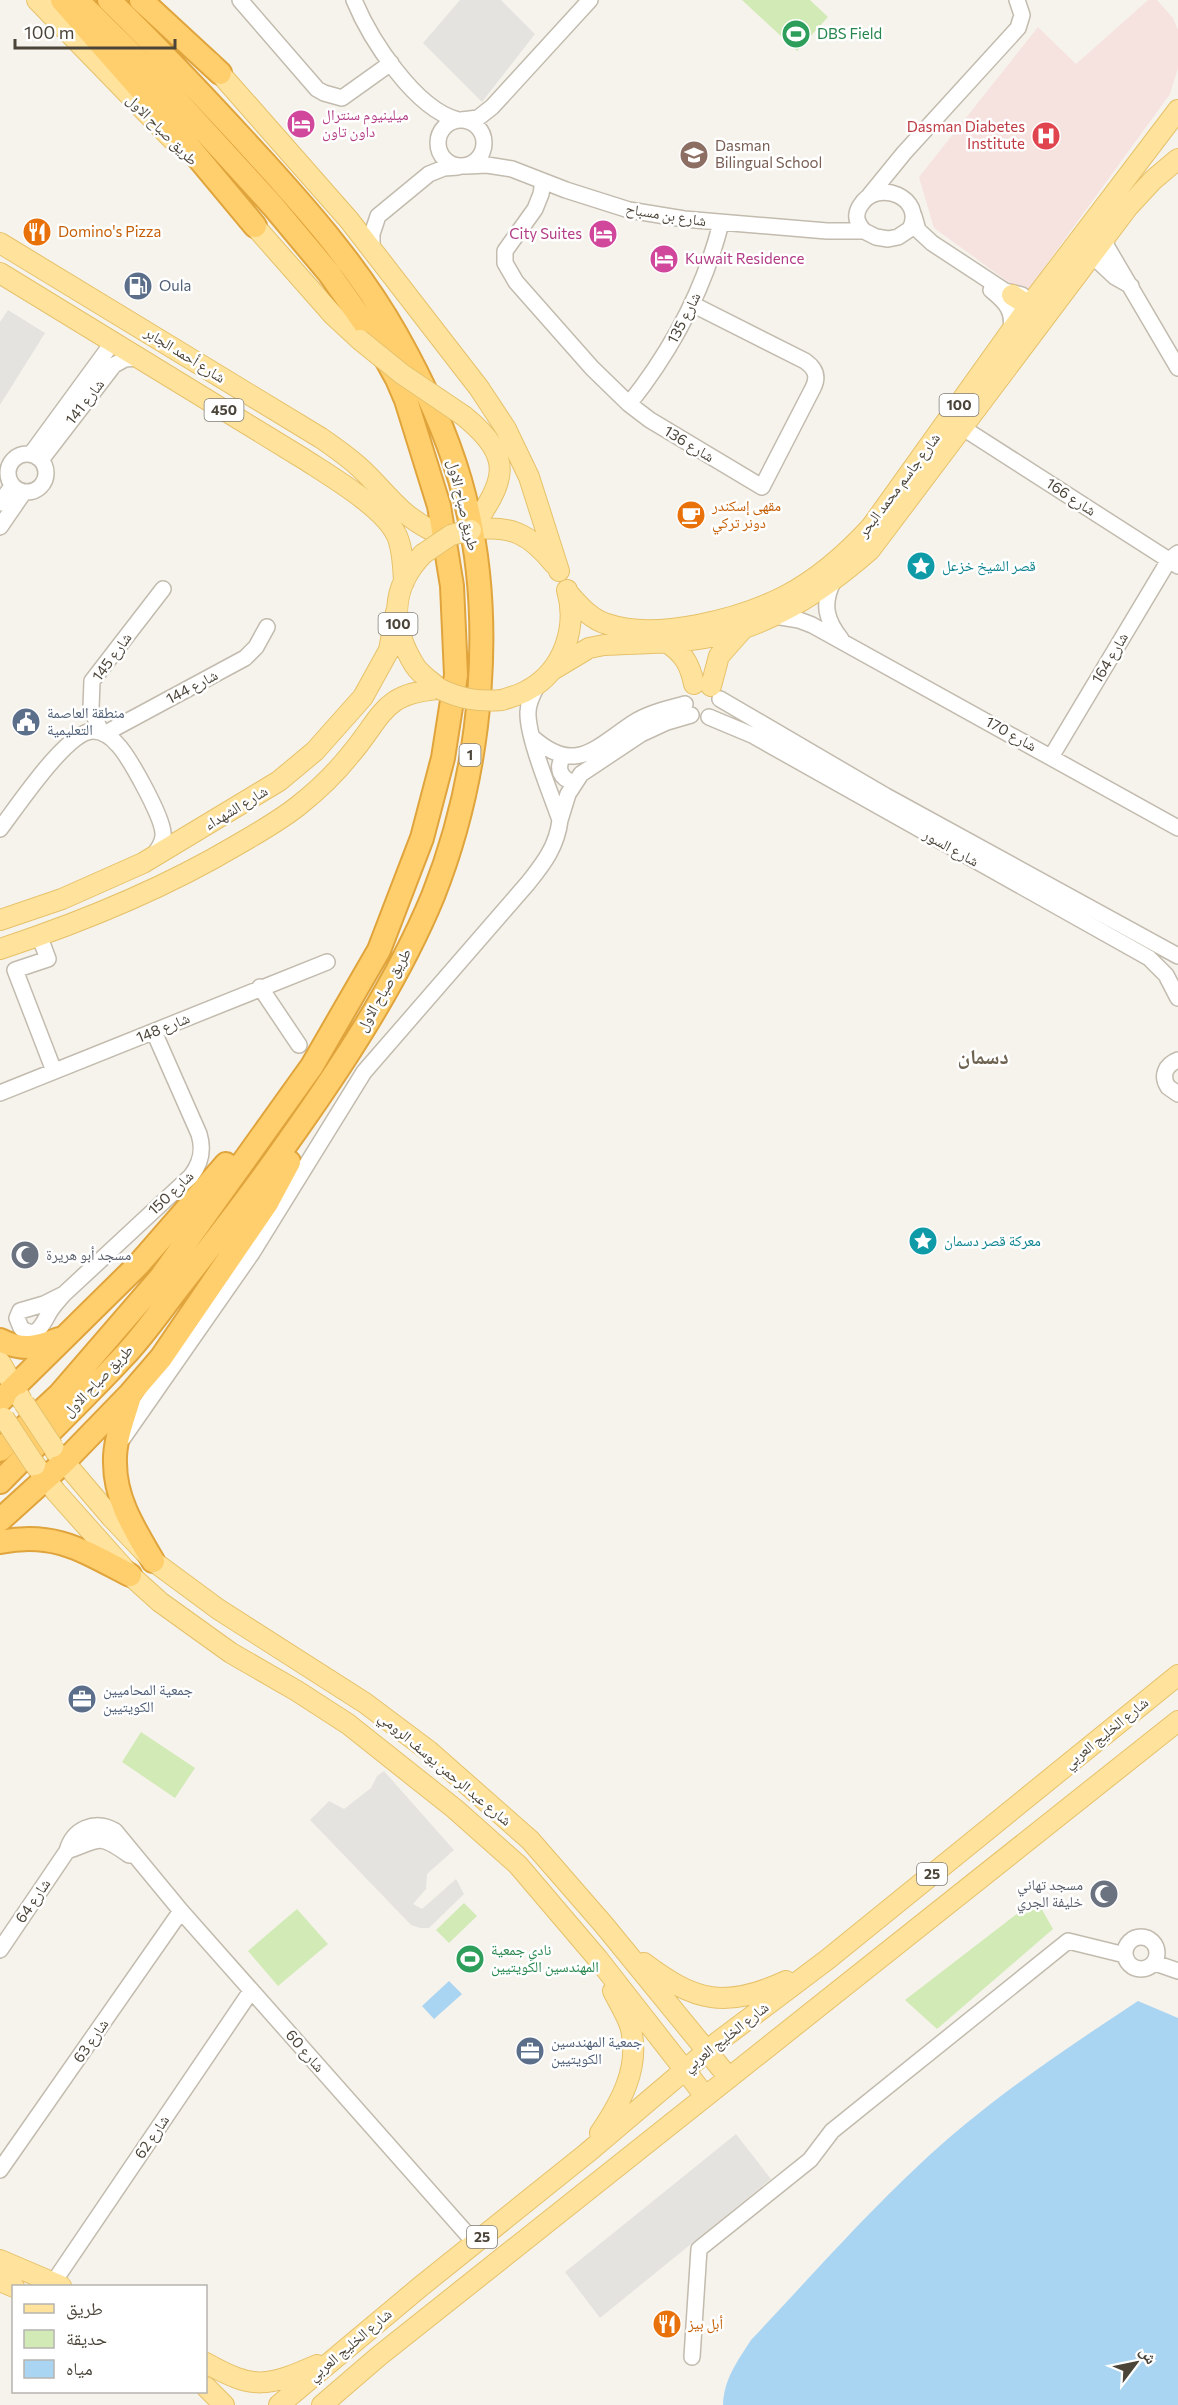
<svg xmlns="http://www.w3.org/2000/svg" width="1178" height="2405" font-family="Commissioner,'Noto Naskh Arabic',sans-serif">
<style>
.medical{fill:#f6e3e0}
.green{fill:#d2eab5}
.parking{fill:#e5e3e0}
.water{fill:#a9d4f2}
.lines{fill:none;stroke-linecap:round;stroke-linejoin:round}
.minor-casing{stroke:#c2bbae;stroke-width:18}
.major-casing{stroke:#e6c16a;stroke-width:22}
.highway-casing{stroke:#e0a43c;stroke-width:26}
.minor{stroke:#fff;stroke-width:15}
.major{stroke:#ffe39c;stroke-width:20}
.highway{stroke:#ffcf6e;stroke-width:22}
.major-bridge-casing{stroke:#e6c16a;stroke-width:22;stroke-linecap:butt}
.major-bridge{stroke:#ffe39c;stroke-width:20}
.labels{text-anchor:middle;stroke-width:5;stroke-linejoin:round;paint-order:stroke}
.shield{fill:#fff;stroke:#817c74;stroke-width:1.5}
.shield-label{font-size:14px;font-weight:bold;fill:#4b4439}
.leisure-label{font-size:15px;fill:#27864d;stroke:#fff;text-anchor:start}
.hotel-label{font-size:15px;fill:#b23c85;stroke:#fff;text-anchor:start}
.health-label{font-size:15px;fill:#be3a42;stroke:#fff;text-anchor:end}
.street-label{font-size:15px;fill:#4b4439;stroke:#fff}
.education-label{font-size:15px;fill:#785e54;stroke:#fff;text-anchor:start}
.food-label{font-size:15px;fill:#c56008;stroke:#fff;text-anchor:start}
.service-label{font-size:15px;fill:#4e5e75;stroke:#fff;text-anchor:start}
.culture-label{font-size:15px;fill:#0d838f;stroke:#fff;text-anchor:start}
.worship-label{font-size:15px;fill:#5b616d;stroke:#fff;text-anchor:start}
.district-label{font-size:21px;font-weight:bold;fill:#6e6250;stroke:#fff}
</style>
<rect width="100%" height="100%" fill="#f6f3ec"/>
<path class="medical" d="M1148,0h9l16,18 5,12v38l-8,26 -145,200 -91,-66 -15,-51 119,-150 38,37z"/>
<path class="green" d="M742,0h68l18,17 -31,34z
M141,1732l54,36 -20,30 -53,-36z
M1036,1899l17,30 -116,100 -32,-29z
M464,1903l13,13 -28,27 -13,-13z
M297,1909l31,35 -50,42 -30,-35z"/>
<path class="parking" d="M460,0h41l34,34 -53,68 -59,-59z
M8,310l37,23 -45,72v-83z
M384,1771l70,79 -27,24 -1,15 -13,15 9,5 34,-30 8,15 -35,34h-9l-9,-3 -101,-105 19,-19 15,8 27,-21 6,-12z
M736,2134l35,45 -171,139 -35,-46z"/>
<path class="water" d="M449,1981l13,13 -28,25 -12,-13z
M1138,2001l40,17v387h-455c1,-26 14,-43 28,-65 55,-58 109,-120 168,-175 67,-63 143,-114 219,-164z"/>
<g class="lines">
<g class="minor-casing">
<path id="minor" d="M240,0l77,89 7,4 18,5 49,-35
M354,0c16,39 61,109 104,120
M462,120l16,-2 14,-11 98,-107
M438 143a23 23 0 1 1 46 0a23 23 0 1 1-46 0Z
M467,166l20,-1 25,4 54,21 63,20 55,9 143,12h37l12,6 12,2 10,-2 12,-8c16,-31 -33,-52 -50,-23 -6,10 -3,17 4,25
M543,181l-2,13 -6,15 -30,42v12l11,19 76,86 37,36 21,16 112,67 51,-99c6,-12 2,-20 -8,-27l-113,-57
M869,196l35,-43 114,-125 4,-13 -5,-15
M914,216l4,14 14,13 73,48 17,4
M1105,237l2,10 71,121
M372,247v-13l6,-18 51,-42 15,-6 14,-1
M1086,261h12l17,16 16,9
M991,290c16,13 23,21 20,42
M629,404c43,-54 75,-114 92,-181
M963,428l215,138
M8 473a19 19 0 1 1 38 0a19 19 0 1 1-38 0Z
M31,454l82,-112
M41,460l73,-95 11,-6 12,-1
M0,503l12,-17
M0,527l24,-35
M833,582c-11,22 -7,38 8,57
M775,616l24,4 13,5 366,203
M720,699l166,97 292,160
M709,717l43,18 397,223 17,17 12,23
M101,732l-10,-24 1,-27 71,-92
M104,734l141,-76 11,-11 11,-20
M532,737c43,38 62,12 101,-14 15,-10 34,-14 52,-19
M563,756c-7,13 -3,22 11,27
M1051,757l118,-197 9,-7
M560,820l8,-26 13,-20 60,-40 26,-12 24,-7
M0,829c17,-22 67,-98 93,-98 10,0 18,6 24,13 12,12 45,72 46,89 1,9 -5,17 -11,24
M39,935l9,24 -33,11 39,101
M260,987l39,58
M1178,1060c-13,5 -17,16 -10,27l10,7
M0,1093l327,-131
M64,1294l-20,10 -24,7 -3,7 4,10c16,12 21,-3 28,-15 4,-7 10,-13 15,-19l127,-118c10,-13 13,-26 8,-42l-45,-102
M123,1438l129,-185 112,-181 164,-189c16,-20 29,-37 32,-63 -9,-26 -33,-83 -32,-108 0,-11 6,-20 11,-30
M67,1851c33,-11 30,-19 62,4
M1125 1953a16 16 0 1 1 32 0a16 16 0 1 1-32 0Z
M0,1950l67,-99c6,-22 28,-32 48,-20l66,80 294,332
M1155,1963l23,8
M0,2170l181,-259
M53,2283l198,-292
M692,2357l7,-108 111,-89 22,-29 236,-190 57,14"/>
</g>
<g class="major-casing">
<path id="major" d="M37,0l135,139
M210,62l139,158 130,168 27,41 23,48 30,94
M244,214l89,101 27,25
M0,243l321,195c13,9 26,18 37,28 27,24 40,48 73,64
M0,273l304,186c26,17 81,49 93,77 6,14 6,30 7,46
M1012,295l17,11 7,9
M464,416c52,43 41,64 7,114
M471,530c39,-6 59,4 83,34
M423,554c-33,34 -33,72 -8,112 6,9 17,16 25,23
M568,593c11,12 22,26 39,31 49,17 133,-5 178,-28 33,-17 61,-42 86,-69l158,-221 149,-196
M666,642c18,11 24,23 28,42
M554,669l35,-21 15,-3c33,-2 68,-1 101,-7 64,-11 117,-46 165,-88l258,-343 25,-27 25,-21
M711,686l8,-30 23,-26
M502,700c8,-3 18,-5 26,-10 35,-19 50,-62 39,-100
M0,920l62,-21 81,-36 136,-82 36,-30 48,-54 26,-47 7,-38
M0,949c82,-27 163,-60 237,-104 21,-12 42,-24 61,-39 19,-15 37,-32 52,-51 33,-38 31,-62 90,-66
M0,1362l21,37
M55,1451l57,67 41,43 65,48 147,94 64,48 101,89 74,85 125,153
M36,1466l20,26 74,83 30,27 71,51 66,38 51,33 107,85 63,56 80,94 107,137
M644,1963c51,39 82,46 142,18
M600,2133c21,-31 40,-65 31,-104 -3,-12 -12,-26 -18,-38
M0,2260l61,26
M0,2281l14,6
M206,2363c48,27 61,24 111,2
M206,2387l18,18
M279,2405l141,-118 167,-134 132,-112 109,-82 350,-284
M322,2405l57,-49 799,-635"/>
</g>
<g class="highway-casing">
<path id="highway" d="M62,0l88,100 105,126
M141,0l79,73
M0,1340c22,11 37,8 59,-1
M130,1396c-6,21 -16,45 -15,67 0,37 20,67 38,98
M0,1401l138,-136 88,-101
M0,1450l60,-56 101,-117 151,-211 67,-116 43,-112 21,-80 13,-83 -4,-89 -13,-80 -33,-106 -9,-21 -25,-45 -43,-61 -56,-67 -115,-126 -81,-80
M0,1482c41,-42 84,-83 124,-126 20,-21 37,-46 55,-69 36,-46 72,-92 106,-141 55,-77 112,-163 148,-250 50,-126 65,-285 27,-416 -15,-51 -38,-100 -64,-146 -36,-64 -85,-120 -134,-174 -50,-55 -100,-108 -153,-160
M0,1520l64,-58 66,-68 31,-36 106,-155 22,-41
M0,1542c55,-11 83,9 130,33"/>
</g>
<use href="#minor" class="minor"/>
<use href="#major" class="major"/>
<use href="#highway" class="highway"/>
<g class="major-bridge-casing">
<path id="major-bridge" d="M360,340l42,34 62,42
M423,554l28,-19 20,-5
M440,689c21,10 38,13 62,11
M24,1403l29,44
M4,1418l31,47"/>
</g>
<use href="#major-bridge" class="major-bridge"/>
</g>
<defs>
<g id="stadium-disc" transform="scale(1.5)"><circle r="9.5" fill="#2e9e5b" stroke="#fff"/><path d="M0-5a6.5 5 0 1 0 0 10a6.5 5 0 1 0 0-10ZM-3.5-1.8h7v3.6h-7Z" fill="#fff"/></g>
<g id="hotel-disc" transform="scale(1.5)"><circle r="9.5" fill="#d1479c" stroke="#fff"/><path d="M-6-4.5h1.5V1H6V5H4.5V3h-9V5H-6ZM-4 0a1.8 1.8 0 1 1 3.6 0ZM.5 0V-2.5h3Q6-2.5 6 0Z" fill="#fff"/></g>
<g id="hospital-disc" transform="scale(1.5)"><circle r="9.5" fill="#e0444e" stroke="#fff"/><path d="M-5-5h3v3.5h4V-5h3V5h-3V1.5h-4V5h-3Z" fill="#fff"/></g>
<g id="school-disc" transform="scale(1.5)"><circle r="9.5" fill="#8d6e63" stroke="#fff"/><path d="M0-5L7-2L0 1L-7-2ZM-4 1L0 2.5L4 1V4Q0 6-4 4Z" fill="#fff"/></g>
<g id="restaurant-disc" transform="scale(1.5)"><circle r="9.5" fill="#e8710a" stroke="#fff"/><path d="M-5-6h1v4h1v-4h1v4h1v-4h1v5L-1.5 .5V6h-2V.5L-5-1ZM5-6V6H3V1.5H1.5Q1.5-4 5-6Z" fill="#fff"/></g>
<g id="fuel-disc" transform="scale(1.5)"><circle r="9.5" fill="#5c6f8a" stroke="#fff"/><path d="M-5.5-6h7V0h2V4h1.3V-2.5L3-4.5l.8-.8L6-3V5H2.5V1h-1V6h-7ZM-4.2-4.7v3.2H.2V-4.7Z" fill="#fff"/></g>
<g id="cafe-disc" transform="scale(1.5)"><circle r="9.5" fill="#e8710a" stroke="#fff"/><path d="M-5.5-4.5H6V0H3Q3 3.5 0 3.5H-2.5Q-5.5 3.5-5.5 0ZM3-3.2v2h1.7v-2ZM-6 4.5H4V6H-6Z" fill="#fff"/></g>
<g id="sight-disc" transform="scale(1.5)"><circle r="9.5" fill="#0f9aa8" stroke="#fff"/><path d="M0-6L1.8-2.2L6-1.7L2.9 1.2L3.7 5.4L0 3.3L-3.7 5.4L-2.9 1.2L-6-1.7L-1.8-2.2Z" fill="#fff"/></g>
<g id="civic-disc" transform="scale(1.5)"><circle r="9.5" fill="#5c6f8a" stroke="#fff"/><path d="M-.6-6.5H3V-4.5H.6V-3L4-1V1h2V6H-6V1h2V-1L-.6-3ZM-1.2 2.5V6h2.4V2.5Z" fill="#fff"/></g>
<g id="mosque-disc" transform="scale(1.5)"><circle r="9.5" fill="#6b7280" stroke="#fff"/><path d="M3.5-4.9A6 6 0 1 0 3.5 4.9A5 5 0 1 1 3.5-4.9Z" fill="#fff"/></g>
<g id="office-disc" transform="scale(1.5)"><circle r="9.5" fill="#5c6f8a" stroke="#fff"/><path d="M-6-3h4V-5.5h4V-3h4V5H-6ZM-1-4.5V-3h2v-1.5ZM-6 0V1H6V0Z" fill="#fff"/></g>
</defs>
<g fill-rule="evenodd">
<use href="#stadium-disc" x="796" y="34"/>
<use href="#hotel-disc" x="301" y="124"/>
<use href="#hospital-disc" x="1046" y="136"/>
<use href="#school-disc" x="694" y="155"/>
<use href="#restaurant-disc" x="37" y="232"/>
<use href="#hotel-disc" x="603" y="234"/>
<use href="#hotel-disc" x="664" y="259"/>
<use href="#fuel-disc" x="138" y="286"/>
<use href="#cafe-disc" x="691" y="515"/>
<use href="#sight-disc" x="921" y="566"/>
<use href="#civic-disc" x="26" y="722"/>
<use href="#sight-disc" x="923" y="1241"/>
<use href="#mosque-disc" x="25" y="1255"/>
<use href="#office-disc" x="82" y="1699"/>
<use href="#mosque-disc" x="1104" y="1894"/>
<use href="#stadium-disc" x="470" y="1959"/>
<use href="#office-disc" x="530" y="2051"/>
<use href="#restaurant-disc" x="667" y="2324"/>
</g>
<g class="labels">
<g class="shield">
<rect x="939.5" y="394" width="39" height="22" rx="4.5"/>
<rect x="204.5" y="399" width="39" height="22" rx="4.5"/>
<rect x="378.5" y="613" width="39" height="22" rx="4.5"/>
<rect x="459.5" y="744" width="21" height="22" rx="4.5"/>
<rect x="917" y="1863" width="30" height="22" rx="4.5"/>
<rect x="467" y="2226" width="30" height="22" rx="4.5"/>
</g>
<g class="shield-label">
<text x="959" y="410">100</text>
<text x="224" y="415">450</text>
<text x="398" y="629">100</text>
<text x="470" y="760">1</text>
<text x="932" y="1879">25</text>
<text x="482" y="2242">25</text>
</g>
<g class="leisure-label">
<text x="817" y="39">DBS Field</text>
<text x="491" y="1955">نادي جمعية<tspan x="491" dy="17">المهندسين الكويتيين</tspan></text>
</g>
<g class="hotel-label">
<text x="322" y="120">ميلينيوم سنترال<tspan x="322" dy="17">داون تاون</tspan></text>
<text x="582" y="239" text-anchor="end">City Suites</text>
<text x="685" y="264">Kuwait Residence</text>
</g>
<g class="health-label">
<text x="1025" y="132">Dasman Diabetes<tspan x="1025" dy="17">Institute</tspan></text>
</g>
<g class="street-label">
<text transform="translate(162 130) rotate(45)" y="5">طريق صباح الاول</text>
<text transform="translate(666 215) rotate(9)" y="5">شارع بن مسباح</text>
<text transform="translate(684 318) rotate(-63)" y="5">شارع 135</text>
<text transform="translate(185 355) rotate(32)" y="5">شارع أحمد الجابر</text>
<text transform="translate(85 402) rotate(-52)" y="5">شارع 141</text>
<text transform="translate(689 444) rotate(31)" y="5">شارع 136</text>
<text transform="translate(899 485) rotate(-53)" y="5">شارع جاسم محمد البحر</text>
<text transform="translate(1071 497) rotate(33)" y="5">شارع 166</text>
<text transform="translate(463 505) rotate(77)" y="5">طريق صباح الاول</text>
<text transform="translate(112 657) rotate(-54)" y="5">شارع 145</text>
<text transform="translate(1110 658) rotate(-59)" y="5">شارع 164</text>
<text transform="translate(192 687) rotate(-28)" y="5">شارع 144</text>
<text transform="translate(1011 734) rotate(29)" y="5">شارع 170</text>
<text transform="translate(236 808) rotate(-31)" y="5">شارع الشهداء</text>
<text transform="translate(951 848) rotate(29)" y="5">شارع السور</text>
<text transform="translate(384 990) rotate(-60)" y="5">طريق صباح الاول</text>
<text transform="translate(163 1028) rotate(-22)" y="5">شارع 148</text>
<text transform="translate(171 1193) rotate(-44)" y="5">شارع 150</text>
<text transform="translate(98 1381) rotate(-46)" y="5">طريق صباح الاول</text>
<text transform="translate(1106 1733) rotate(-39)" y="5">شارع الخليج العربي</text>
<text transform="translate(445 1769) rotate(40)" y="5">شارع عبد الرحمن يوسف الرومي</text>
<text transform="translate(33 1901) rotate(-56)" y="5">شارع 64</text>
<text transform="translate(726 2037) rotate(-38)" y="5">شارع الخليج العربي</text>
<text transform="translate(91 2041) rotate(-55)" y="5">شارع 63</text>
<text transform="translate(305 2051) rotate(49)" y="5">شارع 60</text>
<text transform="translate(152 2137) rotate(-56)" y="5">شارع 62</text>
<text transform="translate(350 2345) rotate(-40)" y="5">شارع الخليج العربي</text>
</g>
<g class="education-label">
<text x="715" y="151">Dasman<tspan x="715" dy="17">Bilingual School</tspan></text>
</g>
<g class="food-label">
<text x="58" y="237">Domino's Pizza</text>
<text x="712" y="511">مقهى إسكندر<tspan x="712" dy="17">دونر تركي</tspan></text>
<text x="688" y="2329">أبل بيز</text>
</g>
<g class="service-label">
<text x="159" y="291">Oula</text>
<text x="47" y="718">منطقة العاصمة<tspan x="47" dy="17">التعليمية</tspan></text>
<text x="103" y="1695">جمعية المحاميين<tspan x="103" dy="17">الكويتيين</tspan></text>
<text x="551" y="2047">جمعية المهندسين<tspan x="551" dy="17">الكويتيين</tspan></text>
</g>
<g class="culture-label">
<text x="942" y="571">قصر الشيخ خزعل</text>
<text x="944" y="1246">معركة قصر دسمان</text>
</g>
<g class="worship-label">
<text x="46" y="1260">مسجد أبو هريرة</text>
<text x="1083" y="1890" text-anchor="end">مسجد تهاني<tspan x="1083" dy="17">خليفة الجري</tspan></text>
</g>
<g class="district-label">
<text x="983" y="1064">دسمان</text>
</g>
</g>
<rect x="12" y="2285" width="195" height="108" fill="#ffffff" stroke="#b7b4b0" stroke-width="1.5"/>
<rect x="24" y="2304" width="30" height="9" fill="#ffe39c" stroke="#b7b4b0" stroke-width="1.5"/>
<text x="66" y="2315" font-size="18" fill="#4b4439">طريق</text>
<rect x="24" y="2330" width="30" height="18" fill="#d2eab5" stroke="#b7b4b0" stroke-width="1.5"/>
<text x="66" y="2345" font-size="18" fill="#4b4439">حديقة</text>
<rect x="24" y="2360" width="30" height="18" fill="#a9d4f2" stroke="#b7b4b0" stroke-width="1.5"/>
<text x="66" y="2375" font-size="18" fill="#4b4439">مياه</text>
<g transform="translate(1136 2363) rotate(58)" stroke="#ffffff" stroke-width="4.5" paint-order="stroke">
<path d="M0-4.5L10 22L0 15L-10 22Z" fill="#4b4439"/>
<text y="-9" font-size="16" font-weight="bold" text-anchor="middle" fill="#4b4439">ش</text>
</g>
<path d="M15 39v9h160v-9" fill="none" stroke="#4b4439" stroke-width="3"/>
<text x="24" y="39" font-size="18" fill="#4b4439" stroke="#ffffff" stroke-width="4.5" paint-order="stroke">100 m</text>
</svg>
